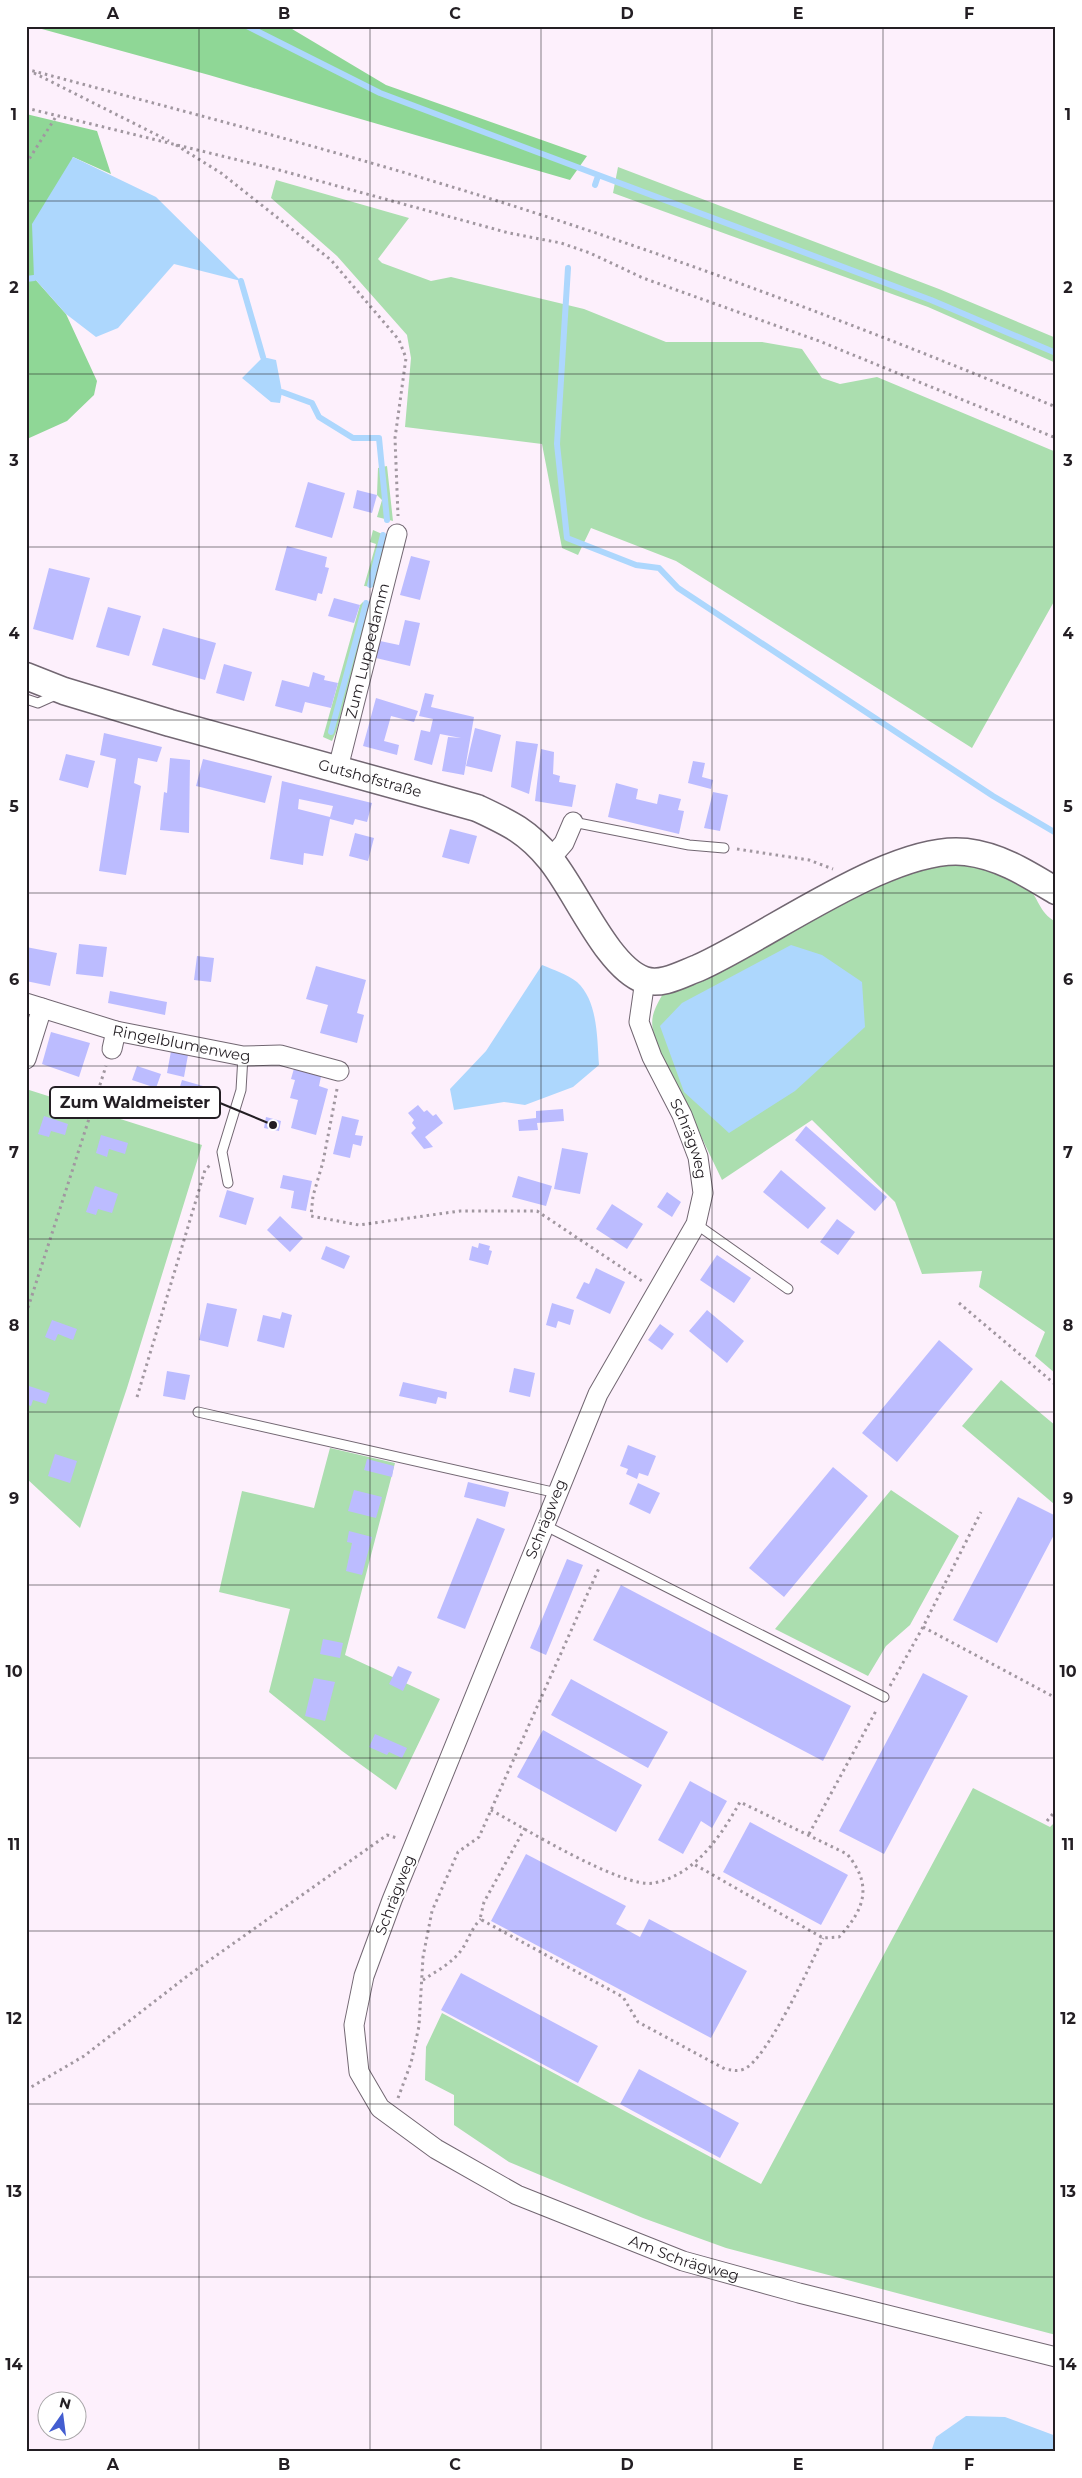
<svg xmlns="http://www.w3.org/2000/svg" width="1082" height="2478" font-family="Montserrat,sans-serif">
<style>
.green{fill:#abdeaf}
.forest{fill:#8fd796}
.water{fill:#add7fd}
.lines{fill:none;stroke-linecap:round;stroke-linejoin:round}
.stream{stroke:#add7fd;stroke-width:6}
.building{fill:#bcbcff;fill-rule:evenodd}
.lane-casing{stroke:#726772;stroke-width:11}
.street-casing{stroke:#726772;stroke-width:21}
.secondary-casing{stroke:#726772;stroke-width:29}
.path{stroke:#a197a0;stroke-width:3;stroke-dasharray:2.5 4;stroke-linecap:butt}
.lane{stroke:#fff;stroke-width:9}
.street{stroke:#fff;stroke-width:19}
.secondary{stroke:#fff;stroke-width:26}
.grid{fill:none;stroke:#231e23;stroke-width:1;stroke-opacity:0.55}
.labels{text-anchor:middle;stroke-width:4;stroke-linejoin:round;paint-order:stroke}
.street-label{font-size:15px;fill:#231e23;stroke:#fff}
.leader{fill:none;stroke:#231e23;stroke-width:2}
.callout-dot{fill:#231e23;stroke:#fff;stroke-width:2}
.callout{fill:#fff;stroke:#231e23;stroke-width:2}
.callout-label{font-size:16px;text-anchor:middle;font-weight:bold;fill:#231e23}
.neatline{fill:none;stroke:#231e23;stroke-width:2}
.grid-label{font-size:16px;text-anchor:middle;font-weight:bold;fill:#231e23}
</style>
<rect width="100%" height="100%" fill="#fdf0fc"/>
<path class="green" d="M618,167l321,122 117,49v25l-128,-56 -315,-114z
M276,180l133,38 -31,41 4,4 49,18 20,-4 133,32 82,33h96l40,7 20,29 18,6 37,-7 179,75v146l-84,150 -296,-187 -85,-33 -13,27 -16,-7 -20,-104 -137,-17 6,-69 -4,-23 -70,-79 -66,-58z
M387,466l6,55 -16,-4 5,-17 -5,-5 1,-27z
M373,530l16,7 -14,50 -11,-1 12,-42 -6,-2z
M363,602l9,2 -36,128 -4,9 -9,-4 37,-132z
M969,862c20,7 41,12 58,25 12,10 11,25 29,35v452l-21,-18 10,-24 -66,-45 3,-16 -60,3 -27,-72 -83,-82 -90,60 -64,-133c-9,-25 -8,-31 6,-55l193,-97 71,-32z
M26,1089l176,56 -75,243 -47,140 -54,-50z
M1001,1380l55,46 -2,78 -92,-78z
M330,1448l65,15 -50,192 95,44 -44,91 -54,-39 -73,-59 21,-83 -71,-17 23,-101 72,17z
M891,1490l68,46 -49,89 -24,21 -18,30 -93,-47z
M973,1788l77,39 6,-6v514l-330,-87 -83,-30 -134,-56 -55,-37v-30l-29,-15 1,-33 16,-34 319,171z"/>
<path class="forest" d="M31,26h256l99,59 201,71 -17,24 -361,-105z
M26,114l71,17 14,43 -38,-17 -39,121 32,36 31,67 -3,14 -27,26 -40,18z"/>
<path class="water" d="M73,157l83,40 85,84 -67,-17 -56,64 -22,9 -30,-23 -32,-36 -2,-54z
M263,357l13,3 6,32 -2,11 -9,-1 -29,-24z
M791,945l31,10 40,27 3,45 -70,64 -66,42 -45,-41 -24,-66 22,-23z
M542,965c12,5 25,9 35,17 21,19 20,56 22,83l-26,22 -48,18 -21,-3 -50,8 -4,-21 36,-38z
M966,2416l39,1 51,19v16h-125l5,-15z"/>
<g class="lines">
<path class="stream" d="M247,26l133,67 551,207 125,53
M595,185l3,-9
M568,268l-11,176 10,94 69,27 23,3 19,20 315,208 63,37
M26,279l8,-1
M241,281l22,76
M282,392l30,11 7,14 34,21h26l8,82
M370,585l13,-50
M331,732l35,-129"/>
</g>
<path class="building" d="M308,482l37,11 -13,45 -37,-11z
M357,490l20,5 -5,18 -19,-5z
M287,546l40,11 -2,10 4,1 -7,26 -4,-1 -2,8 -41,-11z
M411,556l19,5 -10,39 -20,-5z
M49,568l41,10 -17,62 -40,-11z
M334,598l26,7 -6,18 -26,-7z
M108,607l33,9 -12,40 -33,-9z
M405,620l15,3 -10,43 -34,-8 4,-17 19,4z
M163,628l53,15 -11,37 -53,-15z
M224,664l28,8 -8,29 -28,-8z
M313,672l12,4 -1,4 14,3 -7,25 -26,-6 -3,11 -27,-7 7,-26 27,7z
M425,693l9,2 -3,12 43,10 -10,58 -22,-4 6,-34 13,1 -21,-4 -8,31 -18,-5 7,-30 9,2 3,-13 -14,-3z
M376,698l42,13 -4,11 -23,-6 -7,25 15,4 -2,10 -34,-9z
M475,728l26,7 -9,37 -26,-6z
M104,733l58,14 -5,15 -19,-4 -4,25 7,3 -15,89 -27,-4 17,-112 -16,-4z
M516,741l22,3 -9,50 -18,-7z
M541,749l13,3 -1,22 7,2 -1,6 17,3 -4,22 -37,-6z
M66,754l29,7 -7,27 -29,-8z
M170,758l20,2 -1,73 -29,-3 4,-38 3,1z
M203,759l69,17 -7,27 -69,-17z
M693,761l12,2 -3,14 11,3 -2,9 -23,-6z
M282,781l90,22 -5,19 -12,-3 -2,6 -23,-6 -7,37 -19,-3 -1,12 -33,-6zM299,799l34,7 -3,11 -32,-8z
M616,783l22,6 -2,10 21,5 2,-10 22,5 -3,11 6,1 -5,23 -71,-17z
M713,792l15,3 -8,36 -16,-3z
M450,829l27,7 -8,28 -27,-7z
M355,833l19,5 -6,23 -19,-5z
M79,944l28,3 -4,30 -27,-3z
M26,947l31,6 -7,33 -24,-5z
M197,956l17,2 -3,24 -17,-2z
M316,966l50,14 -9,33 7,2 -7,28 -37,-10 8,-28 -22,-6z
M110,991l57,11 -2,13 -57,-12z
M51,1032l39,11 -11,34 -37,-13z
M171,1051l17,4 -4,22 -17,-4z
M295,1065l27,7 -3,14 9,3 -12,46 -25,-7 7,-28 -8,-2 5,-18 -4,-1z
M137,1066l24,8 -5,14 -24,-8z
M182,1080l28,8 -10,30 -27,-8z
M418,1105l6,7 3,-2 6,6 3,-2 7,9 -18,14 8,10 -9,2 -13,-16 5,-5 -4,-5 2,-3 -6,-7z
M563,1109l1,12 -27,2 1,7 -19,1 -1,-11 18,-2v-7z
M44,1116l24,8 -3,11 -14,-4 -2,6 -11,-3z
M342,1116l17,4 -4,15 8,1 -2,10 -8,-2 -3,14 -17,-4z
M266,1117l15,4 -2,10 -15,-3z
M806,1126l81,71 -12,14 -80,-71z
M101,1135l27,8 -3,11 -16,-5 -2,8 -11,-4z
M562,1148l26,5 -8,41 -26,-5z
M781,1170l45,38 -18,21 -45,-37z
M283,1175l29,6 -6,30 -15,-3 3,-17 -14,-3z
M518,1176l34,10 -6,20 -34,-9z
M95,1186l23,8 -6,19 -14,-4 -2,6 -10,-3z
M227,1190l27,8 -8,27 -27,-8z
M667,1192l14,10 -9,15 -15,-10z
M612,1204l31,20 -16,25 -31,-20z
M280,1216l23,22 -13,14 -23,-22z
M837,1219l18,13 -17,23 -18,-13z
M479,1243l11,3 -1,4 3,1 -4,14 -19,-5 3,-14 6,2z
M326,1246l24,10 -6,13 -23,-10z
M717,1255l34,23 -17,25 -34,-23z
M596,1268l29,14 -15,32 -34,-16 8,-16 5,2z
M207,1303l30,6 -9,38 -29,-7z
M552,1303l22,7 -4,15 -12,-4 -2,7 -10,-3z
M707,1310l37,31 -17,22 -38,-32z
M282,1312l10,3 -8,33 -27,-7 6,-26 17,4z
M52,1320l25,9 -4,11 -15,-6 -3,7 -10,-4z
M660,1324l14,10 -12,16 -14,-10z
M939,1340l34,29 -76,93 -35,-29z
M514,1368l21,5 -5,24 -21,-5z
M167,1371l23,4 -5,25 -22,-4z
M403,1382l44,10 -1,7 -8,-2 -2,7 -37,-8z
M26,1385l24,8 -4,11 -13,-4 -2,6 -5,-2z
M628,1445l28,11 -8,20 -9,-3 -2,6 -11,-5 2,-5 -8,-3z
M55,1454l22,7 -7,22 -22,-7z
M367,1459l27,7 -2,11 -28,-7z
M833,1467l35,29 -84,101 -35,-29z
M468,1482l41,10 -4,15 -41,-10z
M638,1483l22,10 -10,21 -21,-10z
M354,1490l28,7 -6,21 -28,-7z
M1018,1497l38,19v15l-59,112 -44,-23z
M477,1518l28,11 -40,100 -28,-11z
M349,1531l23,6 -10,38 -16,-4 6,-28 -5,-1z
M567,1559l16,6 -37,90 -16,-7z
M621,1585l230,121 -28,55 -230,-121z
M323,1639l20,4 -3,15 -20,-4z
M398,1666l14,6 -9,19 -14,-7z
M923,1673l45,23 -84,158 -45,-23z
M314,1678l21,4 -10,39 -20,-5z
M571,1679l97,53 -20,36 -97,-53z
M543,1730l99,55 -26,47 -99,-55z
M375,1734l32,14 -5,10 -13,-6 -2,3 -18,-8z
M690,1781l37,20 -15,27 -11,-7 -18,33 -25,-14z
M750,1822l98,53 -27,50 -98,-53z
M526,1854l100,52 -10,18 24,13 9,-18 98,52 -36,67 -220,-117z
M461,1973l137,73 -20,37 -137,-73z
M639,2069l100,54 -19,35 -100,-54z"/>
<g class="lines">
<g class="lane-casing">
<path id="lane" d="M26,699l12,4 20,-9
M573,822l116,23 35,3
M228,1183l-6,-31 19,-62 2,-34
M696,1224l92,65
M198,1412l359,81
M544,1525l340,172"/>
</g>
<g class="street-casing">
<g id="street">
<path id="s1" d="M338,768l59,-234"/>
<path d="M550,859l14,-16 9,-21"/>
<path id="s2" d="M645,980l-6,42 13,35 30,58 16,42 5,36 -7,31 -98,170 -206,506 -28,76 -10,49 5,47 21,36 56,41 81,46 166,66 116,32 257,64"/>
<path id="s3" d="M26,1003l90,28 127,25 37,-1 59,16"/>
<path d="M112,1049l4,-18"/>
<path d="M26,1059l16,-51"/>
</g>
</g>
<g class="secondary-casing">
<g id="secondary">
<path id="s4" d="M26,676l38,15 106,32 307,85c32,15 50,23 73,51 26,31 57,108 94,121 18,6 38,-6 54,-12 70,-31 195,-125 268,-116 34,4 62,22 90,39"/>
</g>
</g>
<path class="path" d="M26,69c160,43 320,84 478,134 187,59 371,129 552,204
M34,73l135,68
M26,108l253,62 230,63 52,10 29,10 53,25 176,63 237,97
M176,145l45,28 110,87 68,80 7,18 -11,80 3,78
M26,164l31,-49
M737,849l72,11 24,9
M337,1089l-14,73 -10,34 -2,20 48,9 101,-14h77l105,70
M959,1303l97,82
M26,1314l80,-248
M137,1397l68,-227 5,-5
M923,1627l133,71
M890,1686l33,-59 58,-115
M491,1810c31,17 132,79 163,73 41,-8 67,-47 86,-81l107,52c26,31 18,55 -8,83l-16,1 -131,-75
M1047,1821l9,-11
M525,1828l-41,74 -4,17 143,78 15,25 87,47c7,1 12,3 19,0 22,-8 68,-107 79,-131
M809,1834l68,-125
M423,1980c12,-8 26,-15 36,-27 9,-10 11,-24 22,-34
M26,2090l58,-34 106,-82 197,-139 10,3
M398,2098l13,-35 8,-37 4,-69 9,-46 26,-59 21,-15 120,-269"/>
<use href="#lane" class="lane"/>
<use href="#street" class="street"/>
<use href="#secondary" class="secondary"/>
</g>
<path class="grid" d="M199,26v2426M370,26v2426M541,26v2426M712,26v2426M883,26v2426M26,201h1030M26,374h1030M26,547h1030M26,720h1030M26,893h1030M26,1066h1030M26,1239h1030M26,1412h1030M26,1585h1030M26,1758h1030M26,1931h1030M26,2104h1030M26,2277h1030"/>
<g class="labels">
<g class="street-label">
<text dy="5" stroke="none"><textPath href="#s1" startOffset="121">Zum Luppedamm</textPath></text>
<text dy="5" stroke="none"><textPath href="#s4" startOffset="359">Gutshofstraße</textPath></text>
<text dy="5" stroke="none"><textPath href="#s3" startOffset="161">Ringelblumenweg</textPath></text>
<text dy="5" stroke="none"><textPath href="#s2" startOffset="170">Schrägweg</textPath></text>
<text transform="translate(546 1519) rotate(-68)" y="5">Schrägweg</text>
<text transform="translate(395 1895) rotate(-69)" y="5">Schrägweg</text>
<text dy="5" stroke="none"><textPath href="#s2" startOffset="1562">Am Schrägweg</textPath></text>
</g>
</g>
<path class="leader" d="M273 1125L220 1103"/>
<circle class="callout-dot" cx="273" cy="1125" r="5"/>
<rect class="callout" x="50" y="1087" width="170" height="31" rx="5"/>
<g class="callout-label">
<text x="135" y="1108">Zum Waldmeister</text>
</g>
<rect width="1082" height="2478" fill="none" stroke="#ffffff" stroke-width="55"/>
<g transform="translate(62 2416) rotate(14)"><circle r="24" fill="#ffffff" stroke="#a7a5a7"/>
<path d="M0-4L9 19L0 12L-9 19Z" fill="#435dd0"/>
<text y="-8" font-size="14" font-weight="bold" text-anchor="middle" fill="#231e23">N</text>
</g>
<rect x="28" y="28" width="1026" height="2422" class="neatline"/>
<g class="grid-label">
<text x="113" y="19">A</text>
<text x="284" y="19">B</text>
<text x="455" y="19">C</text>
<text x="627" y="19">D</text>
<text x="798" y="19">E</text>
<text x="969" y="19">F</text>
<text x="14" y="120">1</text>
<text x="1068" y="120">1</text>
<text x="14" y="293">2</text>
<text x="1068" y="293">2</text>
<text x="14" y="466">3</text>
<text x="1068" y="466">3</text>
<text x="14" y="639">4</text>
<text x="1068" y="639">4</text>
<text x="14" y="812">5</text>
<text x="1068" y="812">5</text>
<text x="14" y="985">6</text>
<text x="1068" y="985">6</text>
<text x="14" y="1158">7</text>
<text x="1068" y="1158">7</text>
<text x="14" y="1331">8</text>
<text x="1068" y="1331">8</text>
<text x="14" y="1504">9</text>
<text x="1068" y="1504">9</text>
<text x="14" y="1677">10</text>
<text x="1068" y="1677">10</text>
<text x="14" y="1850">11</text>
<text x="1068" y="1850">11</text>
<text x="14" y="2024">12</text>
<text x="1068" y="2024">12</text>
<text x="14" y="2197">13</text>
<text x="1068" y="2197">13</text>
<text x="14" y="2370">14</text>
<text x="1068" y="2370">14</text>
<text x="113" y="2470">A</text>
<text x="284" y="2470">B</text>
<text x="455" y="2470">C</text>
<text x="627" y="2470">D</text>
<text x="798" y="2470">E</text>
<text x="969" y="2470">F</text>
</g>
</svg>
